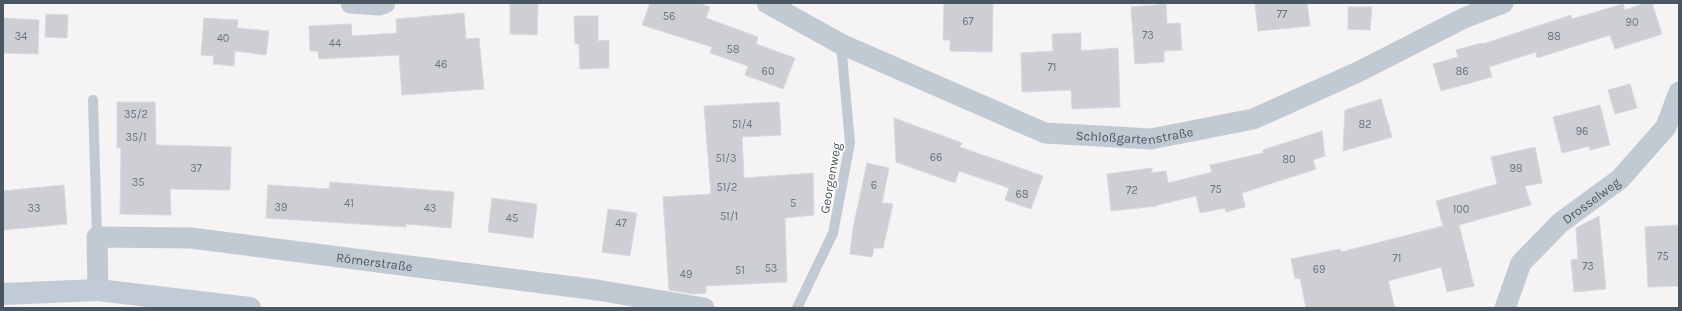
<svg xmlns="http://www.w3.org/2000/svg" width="1682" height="311" font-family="Karla,sans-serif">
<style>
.building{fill:#cdcfd5;stroke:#d7d9de}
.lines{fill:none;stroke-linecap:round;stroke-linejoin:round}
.service{stroke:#c1cad2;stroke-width:10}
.minor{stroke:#c1cad2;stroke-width:21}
.secondary{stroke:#c1cbd6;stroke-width:22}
.labels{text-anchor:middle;stroke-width:3.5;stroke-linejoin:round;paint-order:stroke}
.number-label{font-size:11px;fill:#6b747e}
.street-label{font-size:13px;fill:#4a5661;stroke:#fff}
</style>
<rect width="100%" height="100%" fill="#f5f3f3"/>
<path class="building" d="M510,3h28l-1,32 -27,-1z
M650,3h48l12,4 -4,11 52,19 -2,7 39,14 -12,31 -38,-14 3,-9 -38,-13 2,-6 -70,-22z
M944,3h49l-1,49 -42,-1v-11h-7z
M1255,3h52l3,23 -52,5z
M1646,3h6l10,31 -47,15 -5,-14 -73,23 -1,-6 -47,15 3,10 -51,14 -8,-27 25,-7 -2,-7 26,-7 1,1 88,-29 1,4 51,-15 2,6z
M1166,4l1,20 13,-1 2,27 -18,1v11l-29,2 -4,-57z
M1348,7h24l-2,23 -22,-1z
M464,13l2,26 13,-1 5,51 -82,6 -3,-40 -80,4 -1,-8h-8l-1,-25 42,-2 1,12 45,-3 -1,-14z
M46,14l22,1 -1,23 -22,-1z
M574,16h24v25l11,-1v28l-29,1 -1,-25h-4z
M3,18l36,2 -1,34 -35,-1z
M204,18l34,2 -1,8 32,3 -3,24 -31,-4 -1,15 -21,-2 1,-8 -13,-1z
M1081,33v18l37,-3 2,59 -48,2 -1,-19 -49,2 -1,-39 32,-2 -1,-17z
M1630,84l7,24 -22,6 -7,-24z
M1381,99l11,38 -49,14 2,-41z
M117,102h38l1,43 75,2 -1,43 -60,-1 1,26 -51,-1 1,-66h-4z
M779,102l2,33 -39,2 2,41 69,-5 1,42 -29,3 2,64 -81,4v7l-12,1 -25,-4 -6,-93 48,-3 -7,-88z
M1600,105l10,40 -20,5 -1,-4 -27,7 -9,-36z
M894,118l68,25 -2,4 83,29 -12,33 -26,-9 4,-12 -50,-17 -4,12 -59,-21z
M1322,131l3,25 -12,4 3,9 -74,24 3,14 -19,5 -1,-4 -25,5 -4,-17 -39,9v1l-46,5 -4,-37 45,-6v5l14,-2 2,12 44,-11 -2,-7 53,-12v-3z
M1535,147l7,36 -17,3 6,19 -72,20 15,61 -27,6 -6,-25 -53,14 7,27h-89l-6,-30 -5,1 -4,-20 49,-10 1,3 102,-26 -7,-25 61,-17 -6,-27z
M867,163l22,5 -7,35 11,1 -10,44h-9l-2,9 -22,-3 3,-26z
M330,182l124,10 -3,36 -45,-4v3l-140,-9 2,-33 61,4z
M64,185l3,39 -64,6v-39z
M492,198l45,6 -4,34 -45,-6z
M608,209l29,4 -7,43 -28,-4z
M1599,216l7,73 -32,3 -3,-32 7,-1 -2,-31z
M1679,225v61l-31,1 -3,-60z"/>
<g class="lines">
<path class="service" d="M93,100l4,137
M797,308l36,-75 17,-90 -9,-99"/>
<g class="minor">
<path d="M351,3l28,2 6,-2"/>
<path id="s1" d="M767,3l74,41 204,89 106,6 102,-20 105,-47 106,-54 39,-15"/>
<path id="s2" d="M98,290l-1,-53 94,1 406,52 107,18"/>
<path id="s3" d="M1505,308l16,-45 39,-40 60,-44 46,-52 13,-35"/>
</g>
<path class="secondary" d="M3,294l95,-4 152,18"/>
</g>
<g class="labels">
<g class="number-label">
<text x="1282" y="18">77</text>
<text x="669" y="20">56</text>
<text x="968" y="25">67</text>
<text x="1632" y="26">90</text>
<text x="1148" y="39">73</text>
<text x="21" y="40">34</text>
<text x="1554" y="40">88</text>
<text x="223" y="42">40</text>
<text x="335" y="47">44</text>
<text x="733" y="53">58</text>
<text x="441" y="68">46</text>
<text x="1052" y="71">71</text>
<text x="768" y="75">60</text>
<text x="1462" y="75">86</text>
<text x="136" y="118">35/2</text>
<text x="742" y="128">51/4</text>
<text x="1365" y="128">82</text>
<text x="1582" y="135">96</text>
<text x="136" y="141">35/1</text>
<text x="936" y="161">66</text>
<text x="726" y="162">51/3</text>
<text x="1289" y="163">80</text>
<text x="196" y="172">37</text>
<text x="1516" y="172">98</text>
<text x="138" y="186">35</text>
<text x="874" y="189">6</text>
<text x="727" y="191">51/2</text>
<text x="1216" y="193">75</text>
<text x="1132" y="194">72</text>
<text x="1022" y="198">68</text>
<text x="349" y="207">41</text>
<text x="793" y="207">5</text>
<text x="281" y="211">39</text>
<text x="34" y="212">33</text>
<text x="430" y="212">43</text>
<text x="1461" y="213">100</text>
<text x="729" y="220">51/1</text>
<text x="512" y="222">45</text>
<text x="621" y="227">47</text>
<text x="1663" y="260">75</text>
<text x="1397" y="262">71</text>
<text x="1588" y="270">73</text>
<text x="771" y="272">53</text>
<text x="1319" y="273">69</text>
<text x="740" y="274">51</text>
<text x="686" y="278">49</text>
</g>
<g class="street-label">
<text dy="5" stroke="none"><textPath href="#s1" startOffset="397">Schloßgartenstraße</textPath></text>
<text transform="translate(830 178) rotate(-80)" y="5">Georgenweg</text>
<text dy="5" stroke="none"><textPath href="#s3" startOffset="142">Drosselweg</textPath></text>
<text dy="5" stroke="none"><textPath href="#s2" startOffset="332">Römerstraße</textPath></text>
</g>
</g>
<rect width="1682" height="311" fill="none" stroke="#4a5661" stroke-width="8"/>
</svg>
